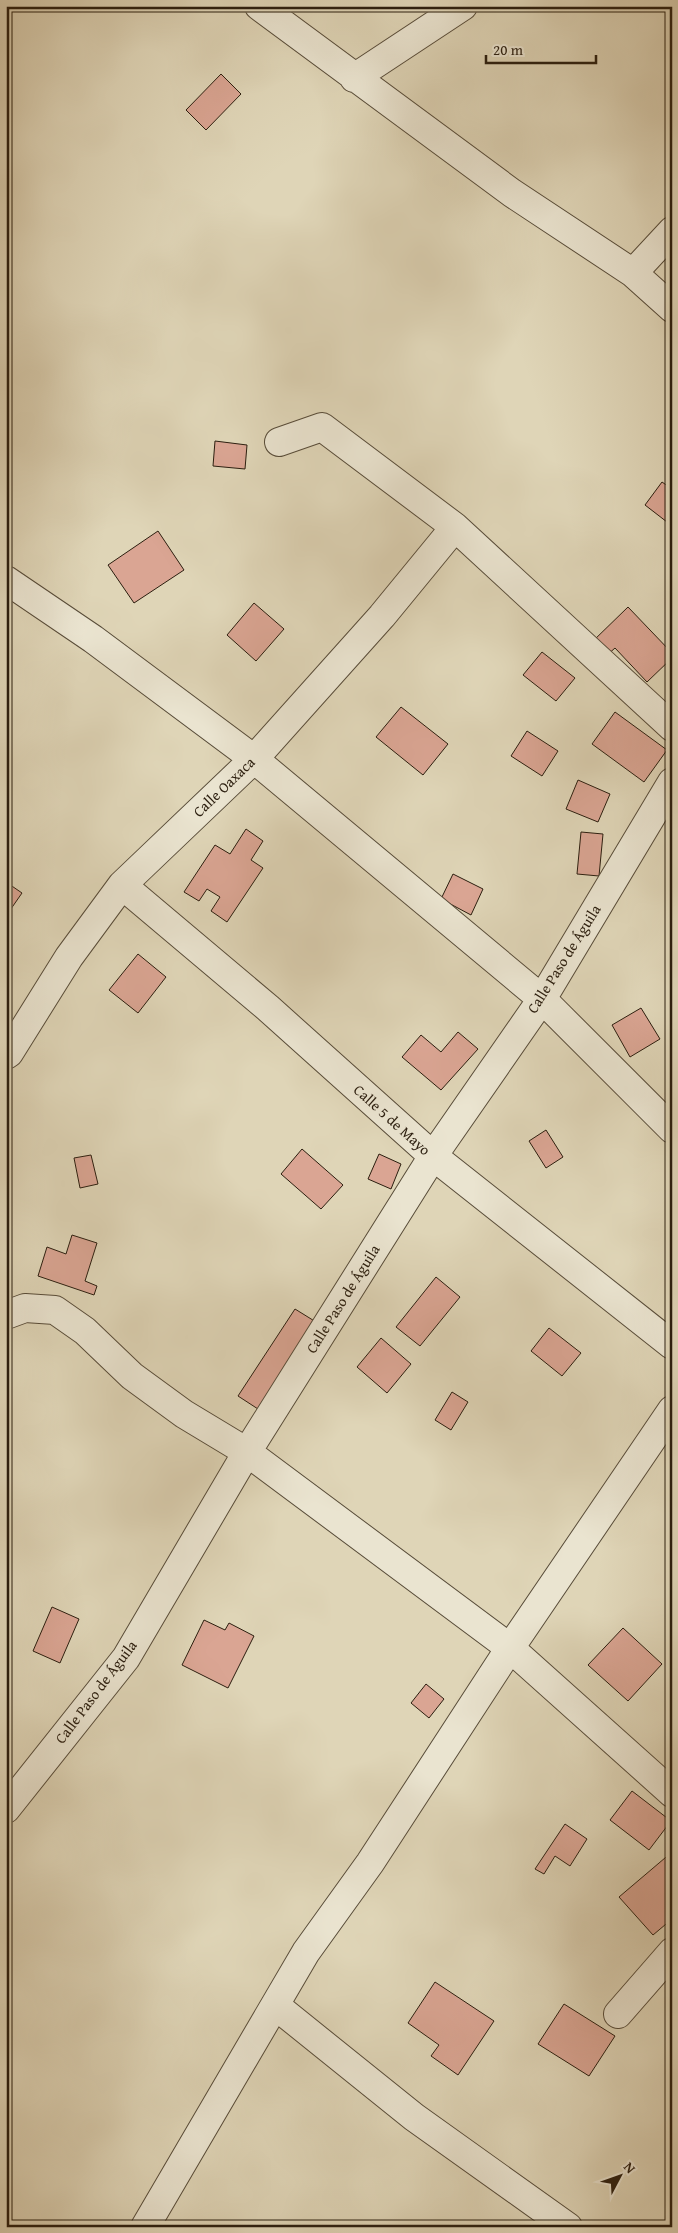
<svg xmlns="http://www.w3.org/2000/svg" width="678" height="2233" font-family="'Gentium Book Plus',serif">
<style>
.building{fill:#daa593;stroke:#2b1e0f}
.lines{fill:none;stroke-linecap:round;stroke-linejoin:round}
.street-casing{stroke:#584c39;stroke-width:30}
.street{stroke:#eae4d0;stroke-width:28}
.labels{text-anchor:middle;stroke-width:4;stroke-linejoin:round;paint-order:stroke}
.street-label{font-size:15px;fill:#2b1e0f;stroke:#eae4d0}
</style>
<rect width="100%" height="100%" fill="#dfd5b7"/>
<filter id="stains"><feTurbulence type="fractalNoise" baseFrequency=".004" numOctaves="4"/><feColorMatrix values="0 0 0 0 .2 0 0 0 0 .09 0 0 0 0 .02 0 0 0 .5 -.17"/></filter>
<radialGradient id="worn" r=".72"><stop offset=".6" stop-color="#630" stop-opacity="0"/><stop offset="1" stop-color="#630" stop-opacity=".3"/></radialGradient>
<path class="building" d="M221,74l20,20 -35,36 -20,-20z
M215,441l32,4 -2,24 -32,-3z
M662,482l10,7v26l-5,7 -22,-17z
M158,531l26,39 -50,33 -26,-38z
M254,603l30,26 -28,32 -29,-26z
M628,607l44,46v5l-25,24 -32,-34 -9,8 -14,-14z
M542,652l33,26 -19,23 -33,-26z
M401,707l47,37 -25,31 -47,-38z
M615,712l52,38 -23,32 -52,-38z
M527,731l31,20 -16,25 -31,-20z
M578,780l32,14 -12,28 -32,-13z
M246,829l17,12 -12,19 12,8 -36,54 -16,-11 9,-14 -13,-8 -8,12 -15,-9 31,-47 15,9z
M581,832l22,2 -4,42 -22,-2z
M453,874l30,15 -12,26 -30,-16z
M6,882l16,11 -16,23z
M138,954l28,23 -28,36 -29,-23z
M641,1008l19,31 -30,18 -18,-32z
M458,1032l20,17 -37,41 -39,-33 19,-22 20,17z
M546,1130l17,27 -17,11 -17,-27z
M302,1149l41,36 -22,24 -40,-35z
M379,1154l22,10 -10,25 -23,-10z
M91,1155l7,29 -18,4 -6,-30z
M72,1235l25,8 -12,38 12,5 -3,9 -56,-19 9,-29 19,7z
M436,1277l24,20 -40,49 -24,-19z
M295,1309l21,13 -58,87 -20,-13z
M549,1328l32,25 -19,23 -31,-25z
M381,1338l30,26 -24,29 -30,-26z
M452,1392l16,10 -17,28 -16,-10z
M52,1607l27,12 -19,44 -27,-12z
M204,1620l21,10 4,-7 25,13 -26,52 -46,-23z
M623,1628l39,36 -34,37 -40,-36z
M426,1684l18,15 -15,19 -18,-15z
M632,1791l39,30 -22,29 -39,-30z
M565,1824l22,15 -17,27 -15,-10 -11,18 -9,-5z
M672,1852v67l-19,16 -34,-38z
M435,1982l59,39 -36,54 -27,-19 8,-11 -31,-22z
M564,2004l51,32 -26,40 -51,-32z"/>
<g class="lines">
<g class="street-casing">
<path id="street" d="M259,6l253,187 121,80 39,35
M354,78l109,-72
M633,273l39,-42
M279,442l43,-15 133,100 217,200
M6,580l87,59 161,120 288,240 130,130
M122,885l146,123 165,148 239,189
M6,1055l3,-2 60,-96 53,-72 132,-126 128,-143 73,-89
M6,1315l19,-7 30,2 30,21 47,45 52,38 63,38 263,196 162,145
M6,1809l120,-151 121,-206 186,-296 109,-157 130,-217
M276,2006l138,111 154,110
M618,2014l54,-62
M145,2227l161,-275 64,-89 140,-215 162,-238"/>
</g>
<use href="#street" class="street"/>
</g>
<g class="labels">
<g class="street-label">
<text transform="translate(224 787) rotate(-44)" y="5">Calle Oaxaca</text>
<text transform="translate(564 959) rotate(-58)" y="5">Calle Paso de Águila</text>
<text transform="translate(392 1120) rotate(42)" y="5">Calle 5 de Mayo</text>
<text transform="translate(343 1299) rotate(-58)" y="5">Calle Paso de Águila</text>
<text transform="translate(96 1692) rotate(-53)" y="5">Calle Paso de Águila</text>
</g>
</g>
<rect width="678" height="2233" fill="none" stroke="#dfd5b7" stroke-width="25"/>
<rect x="8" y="8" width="663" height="2218" fill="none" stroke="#2b1e0f" stroke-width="2.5"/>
<rect x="12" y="12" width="653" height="2208" fill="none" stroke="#2b1e0f"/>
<g transform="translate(620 2176) rotate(49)" stroke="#eae4d0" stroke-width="4" paint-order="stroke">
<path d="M0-4L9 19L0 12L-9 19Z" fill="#2b1e0f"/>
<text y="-8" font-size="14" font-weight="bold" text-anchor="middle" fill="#2b1e0f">N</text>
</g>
<path d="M486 55v8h110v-8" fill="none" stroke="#2b1e0f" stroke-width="2.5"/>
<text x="493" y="55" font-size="15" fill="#2b1e0f" stroke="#eae4d0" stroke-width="4" paint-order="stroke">20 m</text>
<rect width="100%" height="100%" filter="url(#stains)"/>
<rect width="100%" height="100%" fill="url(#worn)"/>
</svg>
